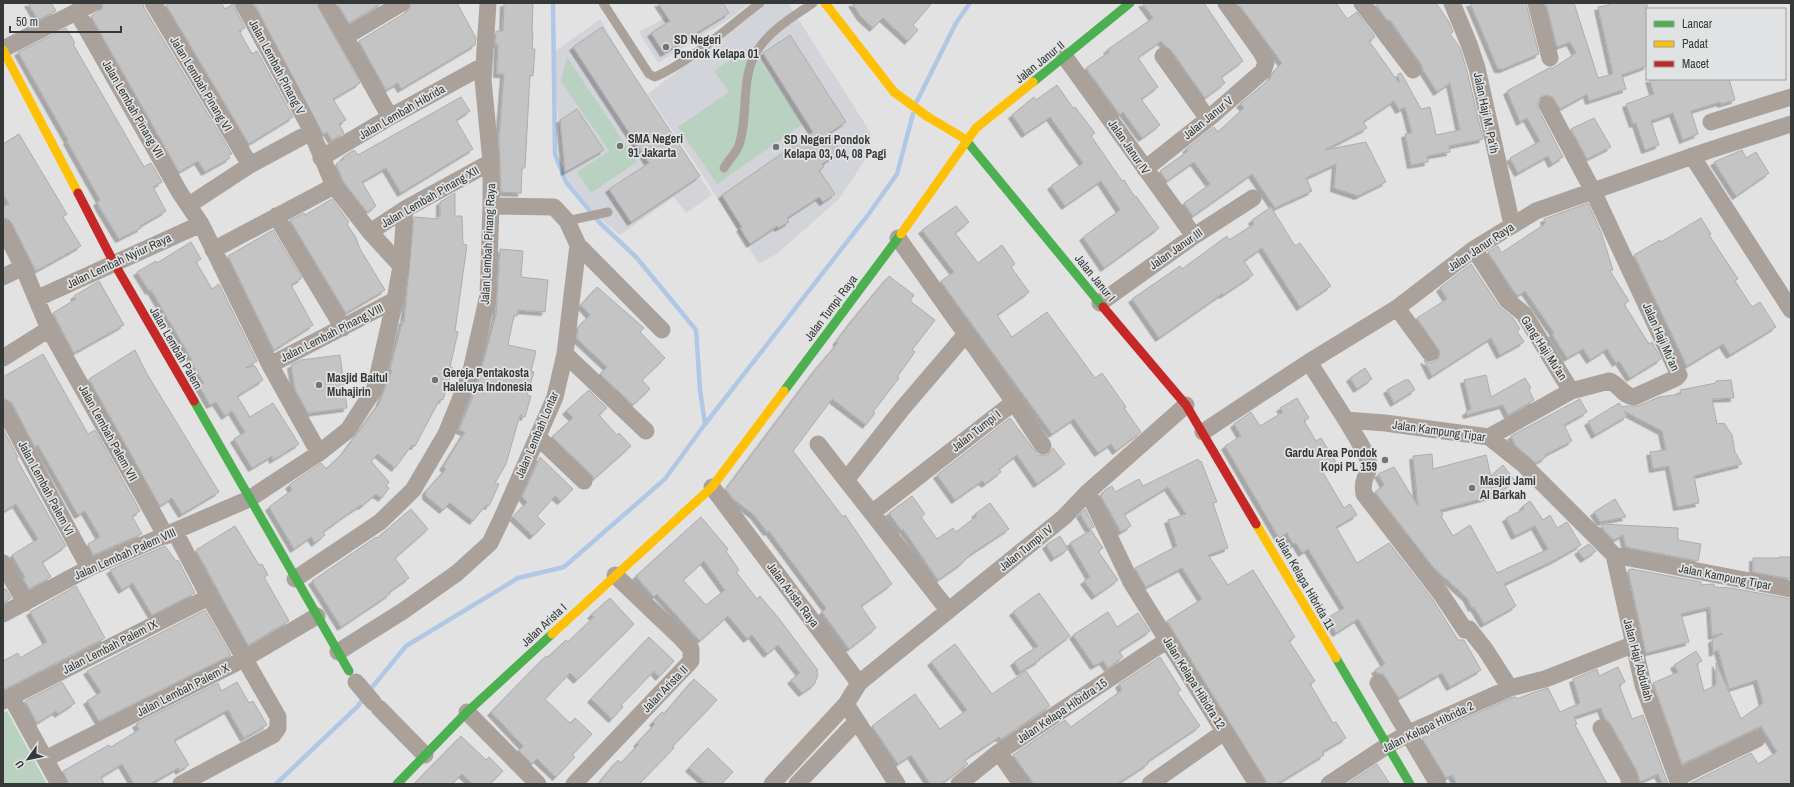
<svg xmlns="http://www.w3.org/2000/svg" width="1794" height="787" font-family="'Archivo Narrow',sans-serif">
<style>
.built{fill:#d3d4d9}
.green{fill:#b9d1c1}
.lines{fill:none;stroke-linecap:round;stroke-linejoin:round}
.stream{stroke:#b0c8e5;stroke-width:4.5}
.building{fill:#c4c4c4;stroke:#adadad;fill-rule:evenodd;filter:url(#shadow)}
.lane{stroke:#aba19b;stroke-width:9}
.street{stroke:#aba19b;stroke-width:17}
.fast{stroke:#4caf50;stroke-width:9}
.slow{stroke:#ffc107;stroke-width:9}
.jam{stroke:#c62828;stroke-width:9}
.poi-dot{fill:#737474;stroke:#e1e2e3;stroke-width:1.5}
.labels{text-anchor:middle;stroke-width:3.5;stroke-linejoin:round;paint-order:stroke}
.poi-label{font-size:12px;font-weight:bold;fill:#373838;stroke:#e1e2e3;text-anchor:start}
.street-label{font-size:12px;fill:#373838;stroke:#e1e2e3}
</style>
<defs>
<filter id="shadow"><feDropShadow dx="-3.5" dy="3.5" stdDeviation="0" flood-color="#0004"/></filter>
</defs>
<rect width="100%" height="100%" fill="#e2e2e2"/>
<path class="built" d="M656,3h94l-19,15 -73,45 -19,-31 26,-14z
M765,3h23l83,130 -6,27 -26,39 -61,54 -19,11 -57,-90 -54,-80z
M600,19l46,77 66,99 -26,18 -12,-16 -54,38 -23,-19 -34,-42 -5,-56 -4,-66z"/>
<path class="green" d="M750,46l53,78 -86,60 -39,-57 51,-35 -15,-21z
M567,57l70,105 -46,31 -14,-21 32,-21 -48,-70z
M7,711l40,73h-42l-2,-3v-68z"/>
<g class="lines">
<path class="stream" d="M917,101l39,-78 14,-20
M705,424l163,-209 29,-41 16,-60
M369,691l37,-45 112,-68 46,-11 101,-88 40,-55 -5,-34 -4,-60 -60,-73 -36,-34 -34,-41 -11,-28 -2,-151
M276,784l81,-77 8,-10"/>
</g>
<path class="building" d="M28,3h23l5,8 -18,9z
M104,3h39l1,5 88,146 -4,1 2,3 -25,14 -7,-11 -19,11 -88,-156 11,-7z
M165,3h56l4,6 8,-5 12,24 -6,3 13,23 5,-3 36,66 -44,27z
M254,3h62l44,80 -27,16 13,21 -7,4 5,9 -12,7 -5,-8 -4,2z
M337,3h45l-33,20z
M412,3h45l19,35 -1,7 -74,44 -3,-6 -12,7 -27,-49 48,-29z
M504,3h29l-1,30h1l-1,16h3l-2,27 -3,-1 -5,93h-3l-1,25 -20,-1 -2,-54 5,-64h-7l1,-30h-3l1,-13h7z
M658,3h65l6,10 -65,40 -13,-20 19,-12z
M852,3h80l-19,22 5,5 -10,11 -25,-23 -10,10 -12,-11z
M1142,3h62l39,58 -22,16 4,6 -20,15 -34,-48 -6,-4 -4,-5 -21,15 -2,2 20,29 -17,12 19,26 -18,13 -19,-26 -3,3 -34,-47 23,-16 -2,-2 46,-32z
M1238,3h98l11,16 10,-7 18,25 -6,4 30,42 -1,-9 3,-1 20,36 9,-2 6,28 24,-5 -10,-47 -13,9 -14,-22 -2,-6 -31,-44 -2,1 -13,-18h61l13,19 4,10 -3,2 10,14 7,23 16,68 -34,7 1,6 -23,4 1,6 -17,3 -6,-31 7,-1 -7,-26 -6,3 -5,-9 -31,21 4,6 -42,22 41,-8 20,40 -28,14 -24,-8 2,-24 -30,14 6,13 -37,17 -23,-34 -59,42 -9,-13 26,-19 -16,-22 -27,19 -7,-10 28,-20 -2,-2 28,-22 4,5 26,-24 -4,-4 30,-25 3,-7 9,-9z
M1470,3h56l13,51 -36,15h-5z
M1546,3h28l24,75 15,-4 -15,-67 11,-2 -1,-2h39v63l-25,9 4,14 -37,12 -2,-7 -27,15 -7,-12 -6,-2 -5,1 -4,4v9l25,48 -11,7 -4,-8 -30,17 -8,-15 30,-17 -13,-23 -7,4 -13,-31 42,-23h4l23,-15 -6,-11 -13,5z
M602,27l98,149 -69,46 -22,-33 40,-26 -76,-116z
M66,28l9,15 -2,1 71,123 7,-4 11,19 -9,5 13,24 -26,15 1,2 -22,11 -19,-31 -3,-6 3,-2 -33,-59 1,-1 -50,-88z
M790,35l56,87 -17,11 12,19 -19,12 2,3 -5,3 16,24 -12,8 -4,-5 -32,21 2,4 -11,6 -1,-2 -27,18 -10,-16 2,-1 -20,-32 91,-63 -50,-79z
M1649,79h80l6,21 -14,4 -1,-2 -29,9 7,23 -15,6 -10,-27 -22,8 8,24 -14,5 -9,-27 -3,1 -7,-20 28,-10z
M1057,85l16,23 2,-1 20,26 -4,3 31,45 2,-1 11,17 1,-1 23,32 -55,40 -21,-31 37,-27 -1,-2 -18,-27 -36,25 -14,-20 32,-23 -33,-46 -25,17 -13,-19 22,-18 2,3z
M461,97l9,14 -14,9 17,29 -72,44 -15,-25 -24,14 14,24 -9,6 -24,-31 -7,-17 8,-5 -1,-2 11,-7 4,5z
M577,109l27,41 -39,22 -5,-52z
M1594,118l17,29 -24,12 -16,-30z
M19,134l48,80 -4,3 18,29 -45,25 -24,-48 -4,-4 -5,-1v-11l6,-3 -6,-10v-50z
M1742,150l4,8 10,-6 13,21 -33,23 -22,-34z
M455,193v23h7l1,28 4,1 -12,86 3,1 -8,35 3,1 -10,32 -3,-1 -25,47 -3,-1 -17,23 -17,-14 -7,7 18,21 -3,4 3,2 -7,10 -6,-4 -14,12 -1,-1 -15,10 -23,17 2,3 -10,8 -4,-6 -17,12 -25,-42 23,-17 -3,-5 32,-22 5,6 17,-16 36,-49 13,-34 -2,-1 13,-49 1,2 10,-105 24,2v-3h2v-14z
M332,199l17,23 -2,2 9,14 4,11 25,41 -39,23 -56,-93 14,-7 1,2z
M1588,203l13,29 12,38 -3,1 19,30 -5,3 25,40 3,-2 9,17 -31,19 -11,-17 -3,2 -9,-14 -17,11 -7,-11 -16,9 -15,-24 2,-1 -29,-42 -7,5 -3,-3 -27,-41 10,-6 3,7 44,-29 -1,-5z
M956,206l13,16 -14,11 23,30 24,-18 13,19 -4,3 18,25 -32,23 15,22 35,-25 48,66 7,-5 24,34 -2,1 17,24 -25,19 -5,-7 -13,9 -24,-34 -22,15 -102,-140 -9,-13 13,-9 -32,-42z
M1271,207l24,39 5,-3 31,43 -31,21 -38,-59 -18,13 9,14 -30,20 -1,-1 -63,44 -27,-39 48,-33 2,3 45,-33 2,4 25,-16 -2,-4z
M1701,218l10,16 -2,1 29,44 -3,2 17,26 8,-5 16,25 -46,28 -7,-11 -36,22 -53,-111 26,-15 1,2z
M273,230l29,48 -11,7 22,40 -39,25 -46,-94z
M191,242l10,17 -5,3 16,27 7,-5 38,77 -12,7 10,-2 8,14 -26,16 13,21 23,-14 26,41 -26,16 -1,-4 -20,12 -18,-29 11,-7 -13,-21 -7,5 -9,-14 -6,3 -11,-19 5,-3 -14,-22 2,-1 -41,-70 -2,1 -12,-19 19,-11 1,2z
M500,249l23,2 -2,26 27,3 -3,32 -27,-2 -1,6 -3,-1 -6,30 28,6 -5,20 3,1 -7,23 4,1 -6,21 -5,-2 -14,49 -11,19 4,1 -10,22 -3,-1 -13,16 -23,-18 -7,7 -17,-14v-5l20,-22 -3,-2 22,-35 -6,-2 17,-41 20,-74z
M1471,264l28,42 14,12 7,11 -3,2 7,11 -24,13 -9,-17 -59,38 -8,-16 7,3 5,-2 3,-4 1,-5 -23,-34 30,-19 -7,-11z
M889,276l25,19 -4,6 25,19 -23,30 3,2 -18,25 2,1 -26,34 2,1 -9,12 -34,-26 -39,52 50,66 2,-2 47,69 -31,22 15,22 -27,21 -27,-37 4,-4 -57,-77 -2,1 -13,-17 -22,-17 -6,-9 90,-120 22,-26 -2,-1 18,-24z
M99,281l25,44 -50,28 -21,-40 23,-14 -2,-3z
M597,287l47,41 -4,4 25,26 -23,22 8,9 -17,16 -33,-31 7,-7 -30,-28 1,-12 12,-12 -9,-10z
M135,350l12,24 72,118 -37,22 -10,-16 -12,8 -71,-127z
M43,354l45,80 7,-4 45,81 -8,5 10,18 -49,21 -5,-11 12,-7 -15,-26 -7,4 -40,-70 -3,2 -23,-44 -9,-5v-21z
M340,355l7,53 -39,5 -13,-24 -4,-24 10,-5z
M1365,368l7,11 -15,10 -7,-11z
M1486,375l5,22 34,-19 6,10 -2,2 5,10 -26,15 -5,-10 -36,10 -1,-3 5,-3 -7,-29z
M1405,380h4l6,10 -21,13 -7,-13z
M1731,380l3,18 -22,1 5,25 7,-1 8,12 3,17 7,12 -48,12 5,27 -22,4 -8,-41 -16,3 -3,-17 16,-2 -4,-19 -38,-20 3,5 -32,19 -7,-13 31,-19 3,4 5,-1h11l21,-9 22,-3 -1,-4 36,-7v-2z
M589,390l18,18 -8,7 18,20 2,-2 12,13 -37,33 -3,-5 -39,-37 21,-19 -7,-7z
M1297,398l12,20 -5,3 12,20 5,-3 15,24 -14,9 22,37 6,-4 7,11 -21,12 21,36 32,-20 44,57 25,40h6l17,30 -31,17 -8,-14 -43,25 -13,-20 -3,-4 -6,-1 -2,-3 10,-6 -27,-45 -22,14 -9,-15 17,-10 -36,-59 -6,4 -6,-10 -3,1 -6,-11 -8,5 -54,-92 16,-10 -7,-12 17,-12 9,14 23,-14 -3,-4z
M1580,399l7,13 -23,13 8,16 -27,14 1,2 -10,6 -20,-17 -5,-10z
M1010,418l28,37h10l5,-7 12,16 -28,20 -20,-29 -18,14 2,3 -16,12 -3,-3 -27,19 -18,-25z
M3,429l15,28 -2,1 50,88 -24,16 9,15 -22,12 -6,-11 2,-1 -13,-22 26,-16 -22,-35 -13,8z
M1432,454l1,15 53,-14 5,21 12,-11 12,16 -19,14 -56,15 3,5 -2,1 12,20 17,-11 27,48 51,-24 -13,-23 -20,10 -9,-18 18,-9 -1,-3 7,-5 13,19 7,-5 7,13 10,-6 14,23 -26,15 -51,24 12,22 -32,18 -10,-17 -2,1 -5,-10 -33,-30 -59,-76 9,-7 -6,-11 16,-7 24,39 -5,-50z
M540,457l33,32 -12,12 -6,-5 -18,20 8,8 -12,12 -20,-19 14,-15 -5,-5z
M1198,459l2,3 1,-1 16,41 -4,1 15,45 -20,7 20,30 25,-15 42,67 -6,4 26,40 -5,3 23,39 3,-1 10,16 -24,14 2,3 -47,29h-10l-2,-5 -98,-158 35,-22 -20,-31 -36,19 -11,-19 42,-22 -9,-26 18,-6 -18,-27 -44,27 7,12 -10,6 -20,-36 4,-6 7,-4 3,6 24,-13 4,7z
M912,496l13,18 -4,3 16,22 16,-11 3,4 21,-16 -2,-2 15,-11 19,26 -38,25 -10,10 -23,16 -35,-51 -1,2 -13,-18z
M1615,499l11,18 -26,5 -6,-10z
M411,509l17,20 -33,29 14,20 -20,14 1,2 -49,33 -29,-46 64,-44 1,1z
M1085,509l9,18 -5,2 -9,-15z
M701,517l27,32 -2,2 13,19 -3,2 21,27 3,-3 20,24 37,49 1,6 -4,10 -12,8 -11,-13 9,-7 -22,-28 -11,9 -15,-19 -5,4 -19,-23 -28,25 -43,-47 -3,3 -18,-21zM704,561l21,29 -19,15 -23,-25z
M1601,524l77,4v12l23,4 -3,17 -72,-14 -3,-12 -9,5 -9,-8z
M235,526l24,39 3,-1 6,11 -4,2 25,44 -41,24 -52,-95z
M1091,530l12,18 -5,3 20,29 -23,16 -11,-15 6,-4 -20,-34z
M1060,536l8,13 -14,9 -8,-13z
M1589,544l7,7 -12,8 -6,-8z
M165,546l11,15 2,-1 17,33 -43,22 -19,-32 -11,7 -12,-20z
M1779,557h12v22l-38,-7v-14h26z
M1632,569l69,13v3l13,-1v3l17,1 60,11v185h-102l62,-31 7,11 19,-12 -16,-26 -79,38 -29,-81 25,-11 -4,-7 22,-14 6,10 -5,3 7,27 12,-6v-22l25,56 22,-16 -6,-23 -28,9 -11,-39 -5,3 -1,-13 11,-7 -11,3 -2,-29 -29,7 8,28 -43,11 -18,-83z
M76,586l29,52 -102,52v-29l15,-8 2,5 27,-16 -17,-30z
M6,589l5,9 -8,5v-13z
M1039,593l31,43 -31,23 1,1 -20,12 -6,-10 24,-16 -25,-34z
M610,598l24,26 -57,56 -7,-7 -25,26 25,24 5,-5 17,16 -20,21 3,2 -19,20 -19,-18 -5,5 -13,-13 4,-5 -32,-34 55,-56 2,1 18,-17 2,2 26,-25 -3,-2z
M205,610l26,45 -132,66 -12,-20 14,-9 -14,-21z
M1108,612l9,15 21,-14 12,18 -31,20 4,6 -15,11 -5,-7 -9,5 -21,-31z
M649,637l25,24 -15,16 -5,-6 -33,34 2,2 -11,12 -21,-20z
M955,644l37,50 34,-23 24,35 -49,33 -2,-2 -35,23 4,4 -27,20h-11l-19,-29 -13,9 -26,-38 43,-32 25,35 27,-19 -36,-48z
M1160,657l21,33 -4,2 23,34 -53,36 1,2 -31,20h-83l-21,-29 52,-35 6,7 51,-37 -3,-6z
M1618,667l7,15 -6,3 13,34 11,-4 25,69h-5l-5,-10 -18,8 -3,-11 -27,-48 -5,-4 -4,-11 -27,9 3,7 -2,1 32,59h-150l-5,-9 -6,3 -24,-40 91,-41h3l1,2 15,-6 16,-5 12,24 20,-9 -7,-24 24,-10 2,7z
M694,679l23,21 -45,47 2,1 -35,36h-41l20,-24 3,3 18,-19 -2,-1 18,-19 -2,-2 9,-10 2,2z
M62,682l13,21 -17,11 -2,-3 -19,12 -12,-22z
M237,682l12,21 4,-2 14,24 -23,13 -16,-28 -54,30 15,25 -10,6 -1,-3 -28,16h-16l-12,-20 -21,13 3,7h-35l-6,-13 46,-26 2,2 26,-16 2,-2 -3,-5 82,-41 3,8z
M461,736l25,24 3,-3 14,14 -13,13h-17l-11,-10 -10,10h-38z
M708,748l25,24 -12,12h-14l-18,-16z
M1377,764l13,20h-43z"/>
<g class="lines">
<path class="lane" d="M603,3l46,71 6,3c36,-16 73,-50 105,-74
M724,168c4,-7 12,-15 15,-23 10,-29 1,-65 17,-92 12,-22 37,-36 57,-50
M567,221l41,-9"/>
<path class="street" d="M153,3l97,162
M243,3l65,121 26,62 36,46 31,34
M326,3l64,114
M1362,3l51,67
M1452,3l17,41 8,24 35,157
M1536,3l14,55
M77,12l103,181 21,31 69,141 49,88
M345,37l57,-34
M3,49l91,-46
M1163,56l45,63
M1065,57l129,179
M1711,122l80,-25
M1692,156l99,154
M321,158l69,-41 93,-51
M1145,169l63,-50 55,-48 3,-9 -5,-10 -35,-49
M189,205l61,-40 61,-33
M276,216l67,112
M3,228l20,39 26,62 117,207
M370,232l35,-23 86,-47
M578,245l84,85
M1474,249l33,51 17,14 47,77
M213,250l121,-64
M3,277l20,-10
M38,298l163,-74
M1100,303l94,-67 59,-38
M1397,308l33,45
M565,354l81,77
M3,358l46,-29
M1309,362l37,58 39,3 104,14 34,27 91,91 177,34
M270,365l125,-65
M1014,402l29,44
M3,408l86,160
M1346,420c6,11 22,33 23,45 0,10 -8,13 -5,29l77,100 24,36 4,-1 16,20 25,39
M1203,432l106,-70 88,-54 77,-59 62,-38 171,-60 84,-27
M538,437l46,44
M1489,437l82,-46 38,-10c10,3 14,15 25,16l42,-19 3,-3 -86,-184 -46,-86
M818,444l28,36
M712,487l147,196
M1088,492l43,90 126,202
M873,512l141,-110 -116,-164
M175,532l34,65 69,120v11l-5,7 -92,49
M1614,555l29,130 36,99
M3,563l22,40
M295,579l85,-57 33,-32 33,-56 24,-59 18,-80 3,-89v-44l-8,-82 5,-77
M948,610l-102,-130 56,-71 64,-75
M3,614l86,-46 160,-69 70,-46 29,-23 27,-42 20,-88 6,-34 4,-57
M338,652l65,-41 54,-38 33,-30 11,-23 54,-123 10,-43 13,-109 -11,-24 -13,-14 -63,-1
M356,682l17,20
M1378,683l60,101
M11,697l198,-100
M3,701l8,-4 48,87
M379,708l46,47
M467,712l71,72
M857,721l40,63
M1601,728l27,48 2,8
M999,752l22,32
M45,759l199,-100 73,-43
M1677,778l80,-39
M574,784l117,-123v-12l-10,-11 -66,-63
M772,784l74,-80 13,-21 205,-166 24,-25 98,-87
M797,784l60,-63 -11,-17
M959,784l40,-32 167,-111
M1150,784l74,-52
M1329,784l59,-39 21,-12 101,-45 35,-9 87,-34"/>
<path class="fast" d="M1033,82l97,-79
M965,139l138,168
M784,391l117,-157
M194,401l155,270
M1336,658l74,126
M397,784l70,-72 85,-78"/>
<path class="slow" d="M825,3l69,89 34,25 37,22
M3,50l75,143
M901,234l75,-106 57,-46
M1256,524l80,134
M552,634l160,-147 72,-96"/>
<path class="jam" d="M78,193l36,70 80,138
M1103,307l83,98 70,119"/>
</g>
<g class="poi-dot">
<circle cx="666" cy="47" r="4"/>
<circle cx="620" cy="146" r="4"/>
<circle cx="776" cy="147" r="4"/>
<circle cx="435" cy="380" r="4"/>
<circle cx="319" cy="385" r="4"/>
<circle cx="1385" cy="460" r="4"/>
<circle cx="1472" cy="488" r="4"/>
</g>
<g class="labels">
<g class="poi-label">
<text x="674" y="44">SD Negeri<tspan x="674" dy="14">Pondok Kelapa 01</tspan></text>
<text x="628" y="143">SMA Negeri<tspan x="628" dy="14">91 Jakarta</tspan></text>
<text x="784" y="144">SD Negeri Pondok<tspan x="784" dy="14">Kelapa 03, 04, 08 Pagi</tspan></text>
<text x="443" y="377">Gereja Pentakosta<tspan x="443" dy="14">Haleluya Indonesia</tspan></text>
<text x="327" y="382">Masjid Baitul<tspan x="327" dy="14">Muhajirin</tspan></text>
<text x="1377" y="457" text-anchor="end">Gardu Area Pondok<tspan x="1377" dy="14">Kopi PL 159</tspan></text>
<text x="1480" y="485">Masjid Jami<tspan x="1480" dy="14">Al Barkah</tspan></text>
</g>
<g class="street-label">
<text transform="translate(1040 62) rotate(-39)" y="4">Jalan Janur II</text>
<text transform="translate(277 67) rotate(62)" y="4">Jalan Lembah Pinang V</text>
<text transform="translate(201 84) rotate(59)" y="4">Jalan Lembah Pinang VI</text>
<text transform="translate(133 109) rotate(60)" y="4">Jalan Lembah Pinang VII</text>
<text transform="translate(402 112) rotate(-30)" y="4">Jalan Lembah Hibrida</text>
<text transform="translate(1486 113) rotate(78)" y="4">Jalan Haji M. Pa'ih</text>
<text transform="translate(1208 118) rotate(-39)" y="4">Jalan Janur V</text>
<text transform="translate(1129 147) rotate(55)" y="4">Jalan Janur IV</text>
<text transform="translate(430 197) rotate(-30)" y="4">Jalan Lembah Pinang XII</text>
<text transform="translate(488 244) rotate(-87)" y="4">Jalan Lembah Pinang Raya</text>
<text transform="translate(1481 247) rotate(-34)" y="4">Jalan Janur Raya</text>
<text transform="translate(1176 249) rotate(-35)" y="4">Jalan Janur III</text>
<text transform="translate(119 261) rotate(-25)" y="4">Jalan Lembah Nyiur Raya</text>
<text transform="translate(1095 278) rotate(51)" y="4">Jalan Janur I</text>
<text transform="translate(831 308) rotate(-53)" y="4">Jalan Tumpi Raya</text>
<text transform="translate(332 333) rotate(-27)" y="4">Jalan Lembah Pinang VIII</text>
<text transform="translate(1661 337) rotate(66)" y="4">Jalan Haji Mu'an</text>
<text transform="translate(176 348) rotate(60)" y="4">Jalan Lembah Palem</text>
<text transform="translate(1544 348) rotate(57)" y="4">Gang Haji Mu'an</text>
<text transform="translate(976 431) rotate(-38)" y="4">Jalan Tumpi I</text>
<text transform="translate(1439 431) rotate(8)" y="4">Jalan Kampung Tipar</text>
<text transform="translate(108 433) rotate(61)" y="4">Jalan Lembah Palem VII</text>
<text transform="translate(537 435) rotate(-67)" y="4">Jalan Lembah Lontar</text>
<text transform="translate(46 488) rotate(62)" y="4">Jalan Lembah Palem VI</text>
<text transform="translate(1026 548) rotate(-39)" y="4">Jalan Tumpi IV</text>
<text transform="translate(125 554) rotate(-24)" y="4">Jalan Lembah Palem VIII</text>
<text transform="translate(1725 577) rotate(11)" y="4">Jalan Kampung Tipar</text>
<text transform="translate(1305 583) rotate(60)" y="4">Jalan Kelapa Hibrida 11</text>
<text transform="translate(793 595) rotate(53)" y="4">Jalan Arista Raya</text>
<text transform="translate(544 625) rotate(-43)" y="4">Jalan Arista I</text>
<text transform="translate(110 647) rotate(-27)" y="4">Jalan Lembah Palem IX</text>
<text transform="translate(1638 660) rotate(75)" y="4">Jalan Haji Abdullah</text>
<text transform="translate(1194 683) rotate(58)" y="4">Jalan Kelapa Hibidra 12</text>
<text transform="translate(665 689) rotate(-46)" y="4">Jalan Arista II</text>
<text transform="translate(183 690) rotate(-27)" y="4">Jalan Lembah Palem X</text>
<text transform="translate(1062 711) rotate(-34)" y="4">Jalan Kelapa Hibidra 15</text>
<text transform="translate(1428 727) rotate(-26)" y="4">Jalan Kelapa Hibrida 2</text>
</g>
</g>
<rect width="1794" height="787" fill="none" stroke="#373838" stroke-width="8"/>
<rect x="1646" y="8" width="140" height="72" fill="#e1e2e3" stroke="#9d9e9f"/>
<rect x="1654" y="21" width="20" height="6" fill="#4caf50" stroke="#9d9e9f"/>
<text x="1682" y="28" font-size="12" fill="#373838">Lancar</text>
<rect x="1654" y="41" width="20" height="6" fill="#ffc107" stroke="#9d9e9f"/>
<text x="1682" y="48" font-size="12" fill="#373838">Padat</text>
<rect x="1654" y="61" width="20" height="6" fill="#c62828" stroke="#9d9e9f"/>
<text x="1682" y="68" font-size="12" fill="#373838">Macet</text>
<g transform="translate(28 759) rotate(237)" stroke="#e1e2e3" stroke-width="3" paint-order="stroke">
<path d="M0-3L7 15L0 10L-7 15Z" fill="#373838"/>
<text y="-6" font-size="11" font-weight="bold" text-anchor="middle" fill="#373838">U</text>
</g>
<path d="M10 26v6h111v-6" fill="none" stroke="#373838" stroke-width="2"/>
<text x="16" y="26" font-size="12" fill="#373838" stroke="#e1e2e3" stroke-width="3" paint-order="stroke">50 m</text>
</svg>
